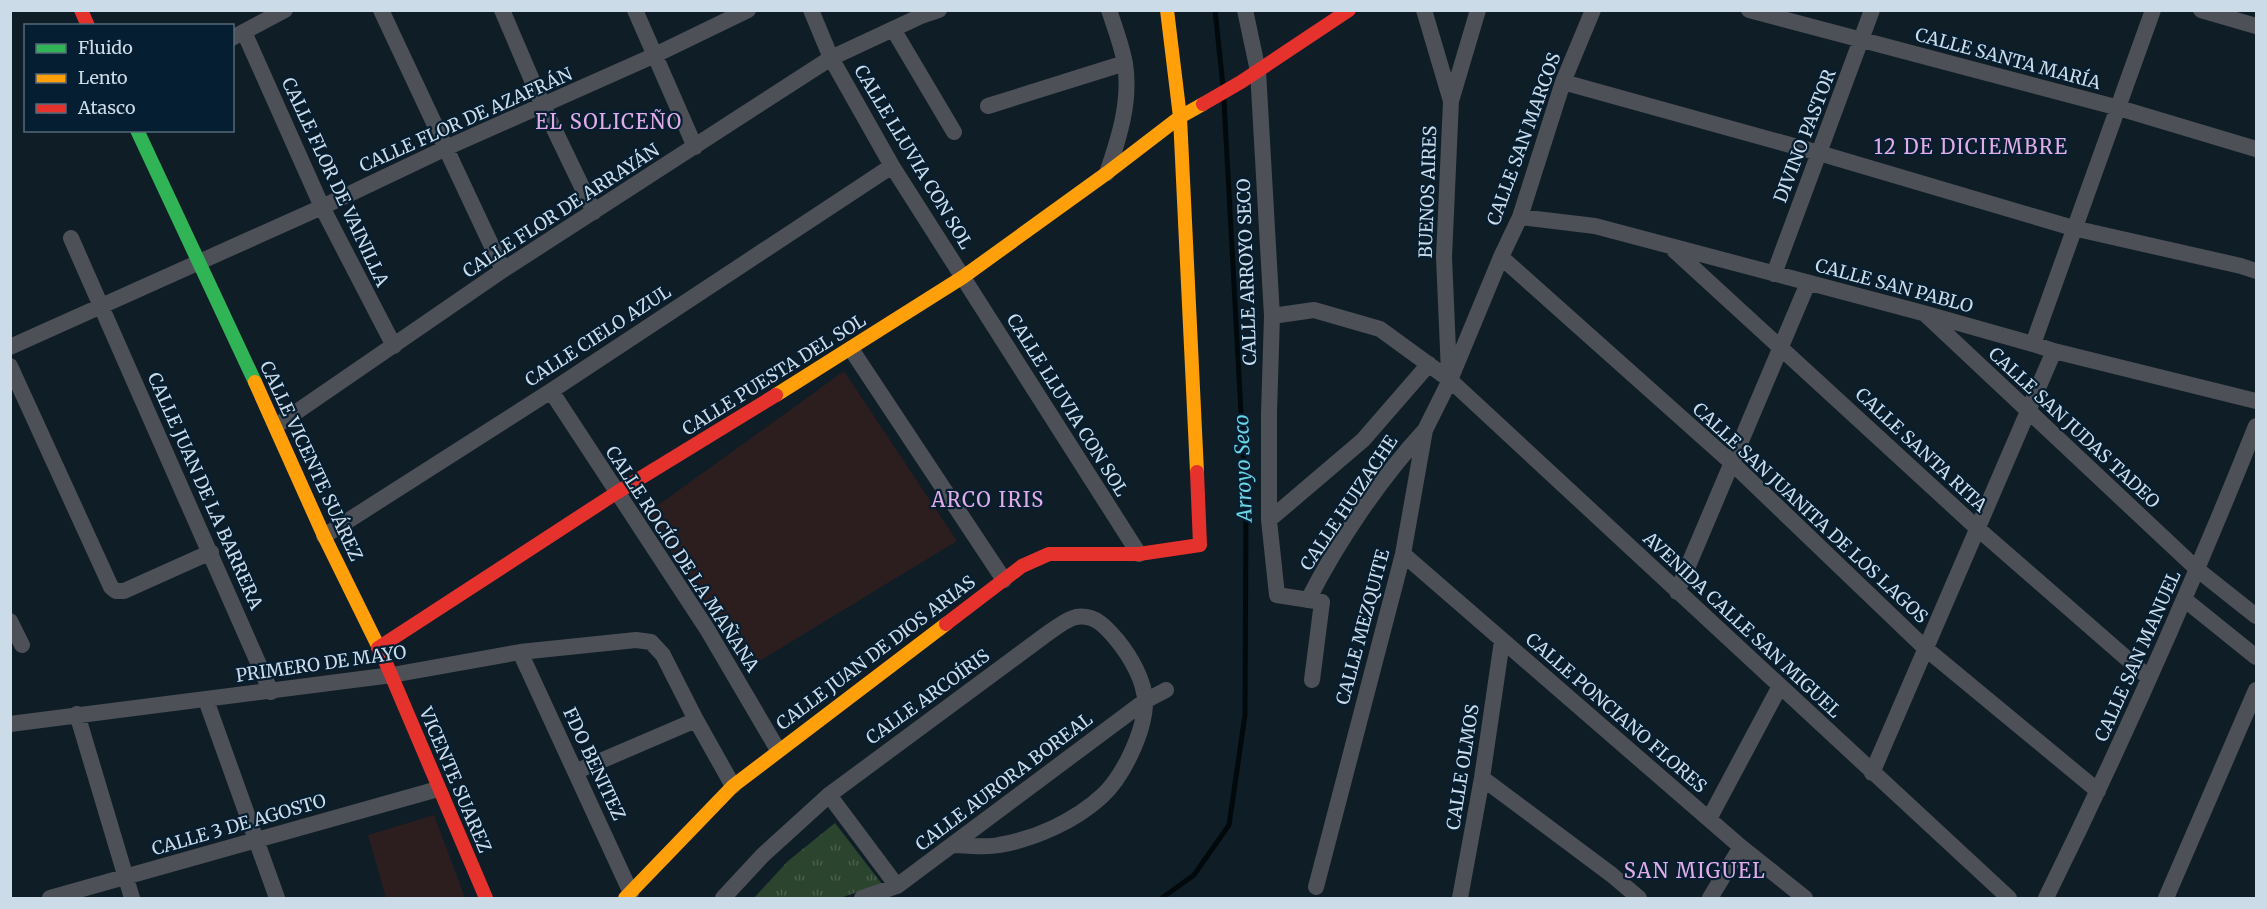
<svg xmlns="http://www.w3.org/2000/svg" width="2267" height="909" font-family="Merriweather,serif">
<style>
.education{fill:#2c1d1f}
.grass{fill:url(#grass-tufts)}
.lines{fill:none;stroke-linecap:round;stroke-linejoin:round}
.stream{stroke:#01090c;stroke-width:5}
.street{stroke:#4d5056;stroke-width:16}
.fast{stroke:#30b455;stroke-width:14}
.slow{stroke:#ff9f0a;stroke-width:14}
.jam{stroke:#e5322d;stroke-width:14}
.labels{text-anchor:middle;stroke-width:4.5;stroke-linejoin:round;paint-order:stroke}
.street-label{font-size:18px;fill:#ccdbe8;stroke:#051e31}
.neighbourhood-label{font-size:20px;letter-spacing:1.5px;fill:#e2ace7;stroke:#051e31}
.water-label{font-size:20px;font-style:italic;fill:#6cd5e5;stroke:#051e31}
</style>
<defs>
<pattern id="grass-tufts" width="24" height="20" patternUnits="userSpaceOnUse" patternTransform="scale(1.5)"><rect width="24" height="20" fill="#2b442e"/><path d="M3 7l-1-3M5 7V3M7 7l1-3M15 17l-1-3M17 17v-4M19 17l1-3" fill="none" stroke="#495e4c"/></pattern>
</defs>
<rect width="100%" height="100%" fill="#0f1d27"/>
<path class="education" d="M844,371l113,170 -209,127 -102,-154z
M434,815l31,83h-79l-18,-63z"/>
<path class="grass" d="M835,823l47,61 -42,14h-86l34,-37z"/>
<g class="lines">
<path class="stream" d="M1215,10l8,76
M1162,898l32,-23 35,-50 16,-110 1,-211 -22,-403"/>
<path class="street" d="M381,10l122,260
M502,10l41,96 51,106
M635,10l60,137
M811,10l20,48 61,108 247,388
M1245,10l13,61 14,245 -3,97v107l8,75 45,7 -10,78
M1424,10l27,91 -7,156 5,116
M1749,10l370,98 137,41
M2201,10l55,16
M893,29l61,103
M244,32l78,175 72,139
M232,38l53,-28
M1563,82l256,71 254,75 168,38 15,5
M1451,101l27,-91
M988,106l137,-43
M1107,173c12,-35 24,-72 18,-109 -3,-18 -10,-36 -16,-54
M1520,217l75,9 328,87 110,31 21,7 202,50
M71,238l200,454
M1674,250l303,278 171,149
M1501,257l231,206 193,185 173,143
M1774,274l98,-264
M1925,314l273,256 58,46
M1272,316l42,-6 66,19 70,51 559,518
M2033,344l120,-334
M10,347l312,-140 124,-59 207,-92 95,-46
M851,349l153,231
M10,366l101,221 5,4h8l87,-39
M551,391l156,238 71,121
M276,426l227,-156 328,-212 90,-42 18,-6
M1269,520l94,-80 66,-76
M324,536l227,-145 341,-225
M1403,554l338,293 64,51
M1677,592l131,-309
M2184,599l72,58
M1308,600c30,-59 72,-121 117,-170
M10,621l12,24
M520,652l111,241
M206,700l71,198
M77,714l55,184
M10,724l382,-49 128,-23 116,-12 15,2 12,13 33,65 37,66
M577,771l119,-51
M1872,773l182,-422
M1482,778l130,97 27,23
M829,795l68,91
M1709,819l71,-133
M1316,887l87,-333 22,-124 25,-50 51,-123 19,-40 43,-135 30,-72
M50,898l388,-109
M723,898l40,-43 66,-60 215,-159c9,-6 22,-17 32,-19 19,-3 30,10 41,23 13,16 28,41 28,62 0,29 -22,75 -43,94 -27,25 -67,43 -103,49 -14,3 -31,0 -45,0
M862,898l35,-12 248,-185 21,-11
M1460,898l22,-120 20,-137
M1710,898l31,-51
M2046,898c76,-154 146,-312 210,-472
M2166,898l90,-208"/>
<path class="fast" d="M137,130l118,252"/>
<path class="slow" d="M1167,10l13,107 17,355
M255,382l69,154 59,120
M776,395l187,-118 144,-104 73,-56 23,-13
M625,898l108,-112 213,-162"/>
<path class="jam" d="M81,10l7,16
M1203,104l38,-22 108,-72
M946,624l76,-58 27,-12h90l61,-9 -3,-73
M378,648l238,-155 160,-98
M383,656l103,242"/>
</g>
<g class="labels">
<g class="street-label">
<text transform="translate(2008 59) rotate(15)" y="6">CALLE SANTA MARÍA</text>
<text transform="translate(466 120) rotate(-24)" y="6">CALLE FLOR DE AZAFRÁN</text>
<text transform="translate(1805 136) rotate(-69)" y="6">DIVINO PASTOR</text>
<text transform="translate(1524 139) rotate(-70)" y="6">CALLE SAN MARCOS</text>
<text transform="translate(913 157) rotate(59)" y="6">CALLE LLUVIA CON SOL</text>
<text transform="translate(335 182) rotate(65)" y="6">CALLE FLOR DE VAINILLA</text>
<text transform="translate(1428 192) rotate(-88)" y="6">BUENOS AIRES</text>
<text transform="translate(561 211) rotate(-33)" y="6">CALLE FLOR DE ARRAYÁN</text>
<text transform="translate(1247 272) rotate(-92)" y="6">CALLE ARROYO SECO</text>
<text transform="translate(1894 286) rotate(15)" y="6">CALLE SAN PABLO</text>
<text transform="translate(598 336) rotate(-33)" y="6">CALLE CIELO AZUL</text>
<text transform="translate(774 375) rotate(-32)" y="6">CALLE PUESTA DEL SOL</text>
<text transform="translate(1067 405) rotate(58)" y="6">CALLE LLUVIA CON SOL</text>
<text transform="translate(2074 428) rotate(43)" y="6">CALLE SAN JUDAS TADEO</text>
<text transform="translate(1921 450) rotate(43)" y="6">CALLE SANTA RITA</text>
<text transform="translate(311 461) rotate(65)" y="6">CALLE VICENTE SUÁREZ</text>
<text transform="translate(205 491) rotate(66)" y="6">CALLE JUAN DE LA BARRERA</text>
<text transform="translate(1349 503) rotate(-56)" y="6">CALLE HUIZACHE</text>
<text transform="translate(1810 513) rotate(43)" y="6">CALLE SAN JUANITA DE LOS LAGOS</text>
<text transform="translate(682 559) rotate(57)" y="6">CALLE ROCÍO DE LA MAÑANA</text>
<text transform="translate(1742 625) rotate(43)" y="6">AVENIDA CALLE SAN MIGUEL</text>
<text transform="translate(1363 627) rotate(-75)" y="6">CALLE MEZQUITE</text>
<text transform="translate(876 653) rotate(-37)" y="6">CALLE JUAN DE DIOS ARIAS</text>
<text transform="translate(2138 656) rotate(-66)" y="6">CALLE SAN MANUEL</text>
<text transform="translate(321 664) rotate(-8)" y="6">PRIMERO DE MAYO</text>
<text transform="translate(928 697) rotate(-36)" y="6">CALLE ARCOÍRIS</text>
<text transform="translate(1616 713) rotate(41)" y="6">CALLE PONCIANO FLORES</text>
<text transform="translate(594 764) rotate(65)" y="6">FDO BENITEZ</text>
<text transform="translate(1463 767) rotate(-81)" y="6">CALLE OLMOS</text>
<text transform="translate(455 780) rotate(67)" y="6">VICENTE SUAREZ</text>
<text transform="translate(1004 782) rotate(-37)" y="6">CALLE AURORA BOREAL</text>
<text transform="translate(239 825) rotate(-16)" y="6">CALLE 3 DE AGOSTO</text>
</g>
<g class="neighbourhood-label">
<text x="609" y="129">EL SOLICEÑO</text>
<text x="1971" y="154">12 DE DICIEMBRE</text>
<text x="988" y="507">ARCO IRIS</text>
<text x="1695" y="878">SAN MIGUEL</text>
</g>
<g class="water-label">
<text transform="translate(1243 468) rotate(-92)" y="7">Arroyo Seco</text>
</g>
</g>
<rect width="2267" height="909" fill="none" stroke="#ccdbe8" stroke-width="24"/>
<rect x="24" y="24" width="210" height="108" fill="#051e31" stroke="#556a7a" stroke-width="1.5"/>
<rect x="36" y="44" width="30" height="9" fill="#30b455" stroke="#556a7a" stroke-width="1.5"/>
<text x="78" y="54" font-size="18" fill="#ccdbe8">Fluido</text>
<rect x="36" y="74" width="30" height="9" fill="#ff9f0a" stroke="#556a7a" stroke-width="1.5"/>
<text x="78" y="84" font-size="18" fill="#ccdbe8">Lento</text>
<rect x="36" y="104" width="30" height="9" fill="#e5322d" stroke="#556a7a" stroke-width="1.5"/>
<text x="78" y="114" font-size="18" fill="#ccdbe8">Atasco</text>
</svg>
